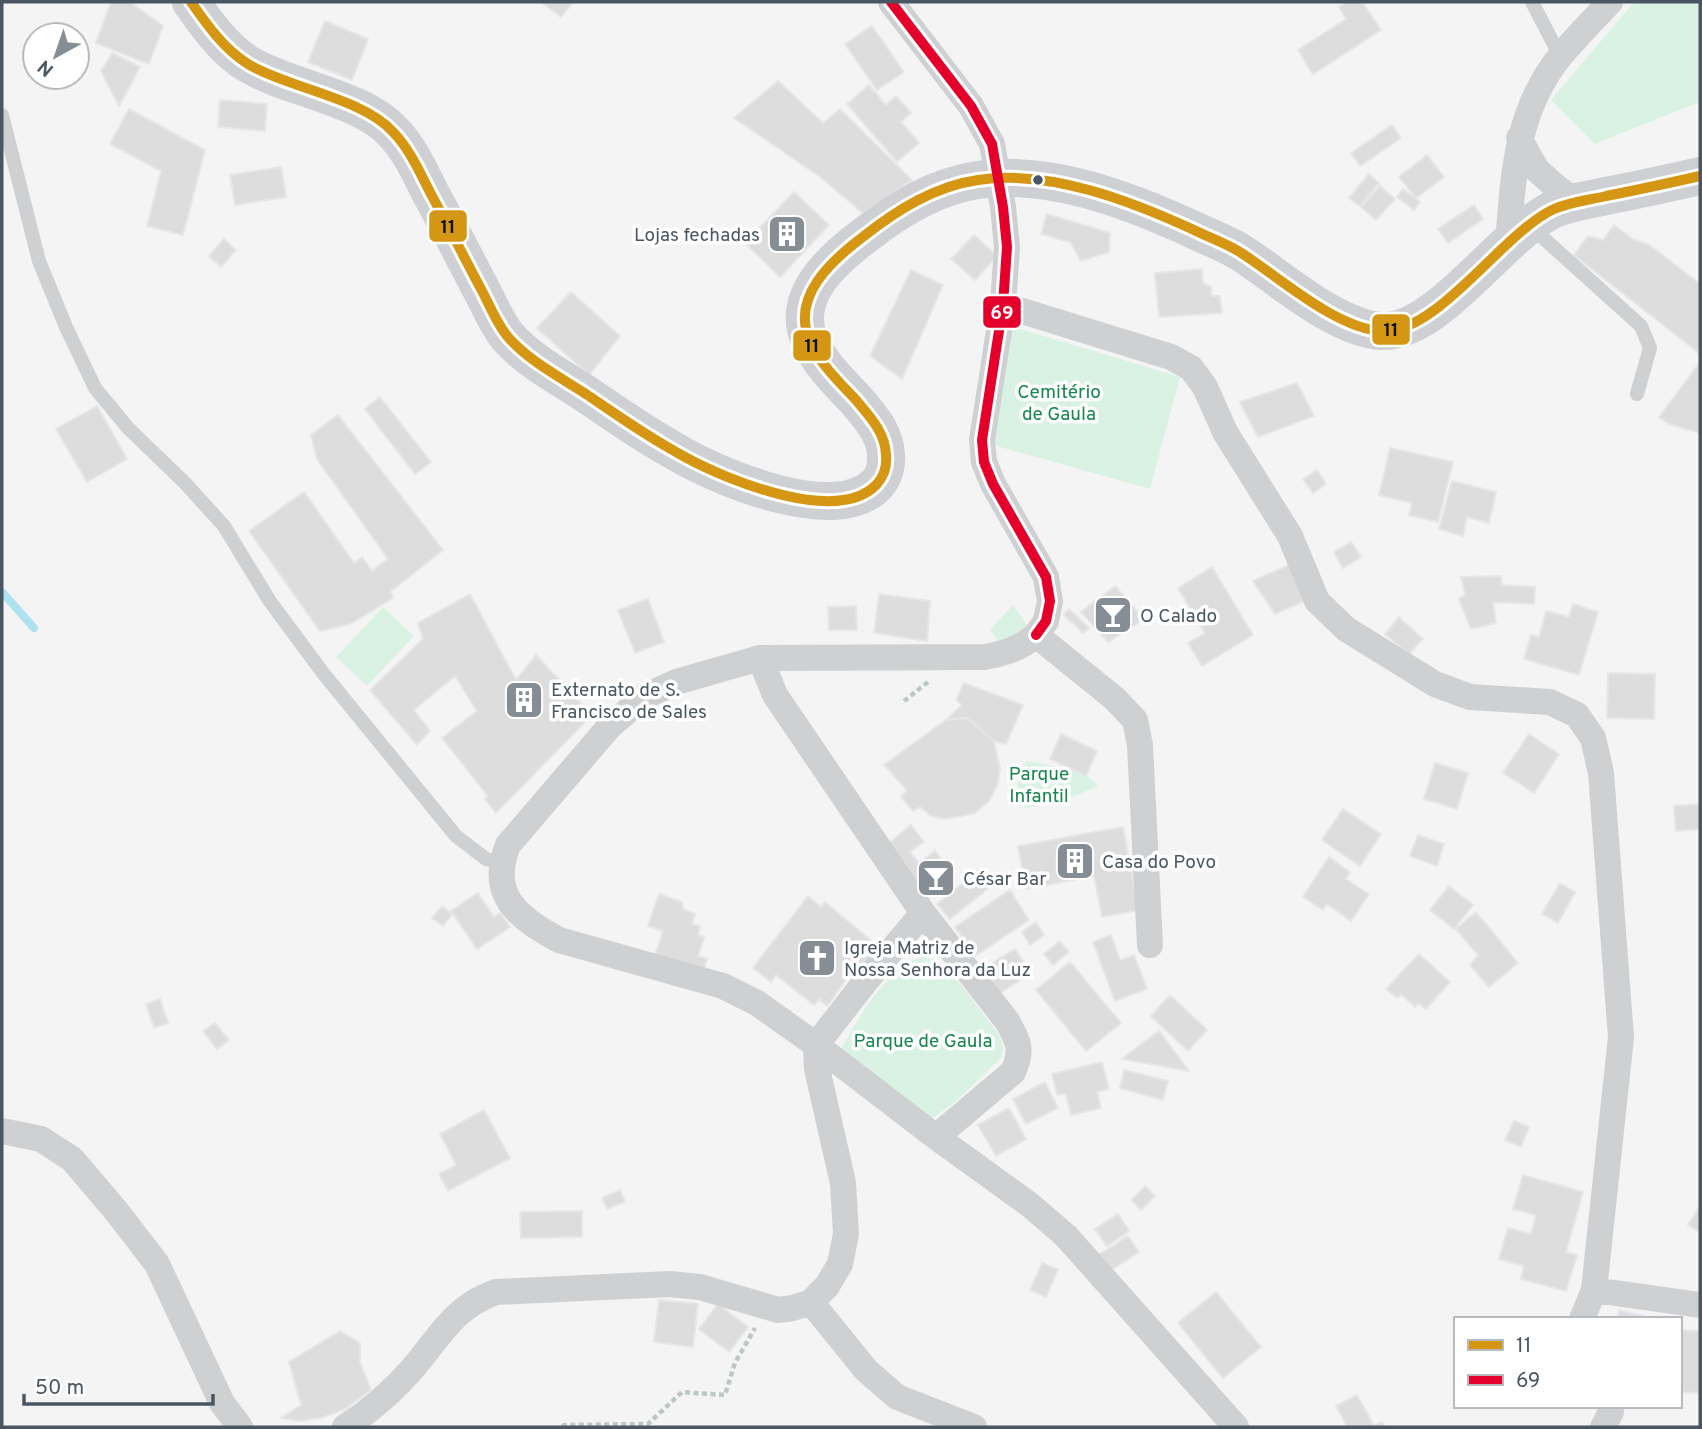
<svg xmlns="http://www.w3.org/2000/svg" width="1702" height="1429" font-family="Overpass,sans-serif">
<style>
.green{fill:#d9f2e3}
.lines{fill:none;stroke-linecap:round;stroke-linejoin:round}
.stream{stroke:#aee2f0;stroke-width:8}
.building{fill:#ddddde;stroke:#e5e6e7;stroke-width:2}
.path{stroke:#bcc7c4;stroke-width:4.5;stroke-dasharray:5 3.5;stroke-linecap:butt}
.service{stroke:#ced0d2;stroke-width:14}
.minor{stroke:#ced0d2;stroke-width:26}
.secondary{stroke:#ced0d4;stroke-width:38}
.bus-1-casing{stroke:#fff;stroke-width:16}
.bus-2-casing{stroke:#fff;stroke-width:16}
.bus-1{stroke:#d49613;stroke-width:10}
.bus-2{stroke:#e4002b;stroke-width:10}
.bus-dot{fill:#4a5661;stroke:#fff;stroke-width:2.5}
.labels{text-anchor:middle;stroke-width:7;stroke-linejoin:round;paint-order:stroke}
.poi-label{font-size:19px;fill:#4a5661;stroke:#fff;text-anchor:start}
.park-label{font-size:19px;fill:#17864f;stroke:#fff}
.line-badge{stroke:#fff;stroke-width:2.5}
.badge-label{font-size:19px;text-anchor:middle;font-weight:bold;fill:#fff}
.pale-badge-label{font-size:19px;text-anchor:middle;font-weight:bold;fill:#111}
</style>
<rect width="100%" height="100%" fill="#f4f4f4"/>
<path class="green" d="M1634,2h66v100l-105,42 -44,-44z
M1010,326l170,51 -30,112 -160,-45z
M1013,605l16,23 -30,14 -9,-12z
M383,607l31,29 -47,50 -31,-29z
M1026,761c23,5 56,6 72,25l-28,12 -45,10 -8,-24z
M923,957l17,5 22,24 37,49 4,12 -1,10 -48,46 -20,14 -12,-1 -78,-60 -2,-8c15,-29 48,-84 81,-91z"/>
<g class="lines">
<path class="stream" d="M2,592l32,36"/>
</g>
<path class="building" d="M111,2h19l33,24 -14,38 -53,-21z
M541,2h32l-12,15z
M1348,2h14l19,28 -68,44 -15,-24 48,-31 -7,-12z
M325,21l43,18 -16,41 -44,-18z
M872,26l32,46 -27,18 -32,-46z
M112,53l28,14 -21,39 -18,-35z
M778,81l45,42 17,-14 72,71 -49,33 -44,-37 -85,-58z
M869,85l17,20 10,-9 15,17 -10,9 18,21 -22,19 -50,-58z
M220,100l47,4 -2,27 -47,-4z
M129,109l76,41 -22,85 -36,-9 14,-55 -51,-27z
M1392,125l9,13 -41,28 -9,-13z
M1427,155l17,22 -28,21 -17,-21z
M281,167l5,30 -51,8 -5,-30z
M1369,174l10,9 -19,23 -11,-8z
M1380,186l15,13 -19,21 -15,-13z
M1403,189l17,13 -6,8 -17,-13z
M794,192l35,33 -49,52 -35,-34z
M1474,205l9,14 -35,24 -10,-14z
M1047,214l63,19 -1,19 -28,9 -11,-19 -29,-8z
M1614,225l20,15 14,4 52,40v70l-126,-99 14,-19 15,4z
M974,235l23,21 -22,24 -24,-21z
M224,239l12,11 -15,17 -12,-11z
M1202,269l1,14 8,4 1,9h8l2,17 -63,4 -4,-44z
M911,270l32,15 -41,94 -32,-23z
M571,292l49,44 -31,39 -52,-47z
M1700,362v71l-31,-9 -10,-7z
M1297,383l17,33 -56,21 -18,-35z
M380,397l51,65 -16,12 -50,-65z
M97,406l30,53 -40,23 -31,-53z
M338,415l105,135 -52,41 2,7 -43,26 -30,7 -71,-100 55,-39 50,71 8,-6 10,14 16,-12 -71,-100 -6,-24z
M1390,448l63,14 -15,60 -29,-7 3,-12 -33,-8z
M1317,470l9,14 -13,9 -10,-14z
M1452,481l44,11 -7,31 -22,-6 -4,19 -24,-7z
M1351,542l10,15 -18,11 -9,-16z
M1293,563l16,36 -34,15 -22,-33z
M1212,567l41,68 -51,31 -14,-23 17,-10 -27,-45z
M1501,576l1,9 33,2 -1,17 -41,-2 3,21 -25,6 -12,-30 6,-4 -4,-18z
M1115,586l29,33 -36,23 -27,-30z
M470,594l46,86 20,-25 56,60 -96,98 -11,-14 3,-3 -46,-58 35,-27 -22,-35 -41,34 16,21 -13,14 -47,-55 53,-51 -5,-16z
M879,594l51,7 -3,40 -53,-8z
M648,599l16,43 -29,11 -17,-43z
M1573,604l25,8 -19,63 -55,-16 7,-24 8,2 7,-26 23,6z
M856,606l1,24h-28l-1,-23z
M1069,609l20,19 -6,5 -19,-18z
M1399,617l24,22 -14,15 -24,-20z
M1608,673l47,1 -1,45 -47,-1z
M964,683l59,22 -17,39 -12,-3 -27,-23 -21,2 16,-15 -6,-5z
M967,718l27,23 6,28 -3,17 -8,15 -14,12 -30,6 -14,-3 -11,-9 -7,4 -12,-14 6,-7 -23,-25 62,-45z
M1061,734l36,17 -11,25 -36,-17z
M1529,734l30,20 -25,39 -31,-20z
M1435,763l33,10 -11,36 -33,-10z
M1700,804v25l-24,2 -2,-25z
M1343,809l38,25 -21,32 -38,-26z
M911,825l13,17 -14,10 9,11 16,-12 18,23 -27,22 -40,-50z
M1123,827l16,83 -37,7 -8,-41 -68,13 -8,-43z
M1418,835l26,9 -7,22 -27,-10z
M1329,857l21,15 -4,7 23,15 -18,27 -24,-17 -4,6 -20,-13z
M979,870l13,15 -42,34 -13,-15z
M1560,883l15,9 -17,31 -16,-9z
M1449,886l24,19 -19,24 -24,-19z
M1010,890l19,30 -54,36 -20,-29z
M478,893l16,24 6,-4 10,14 -33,22 -26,-38z
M659,894l23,8 1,7 12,5 -3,10 8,2 -2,9 6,2 -6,19 9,3 -4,13 -48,-16 8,-25 -15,-5z
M808,896l13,11 4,-5 56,47 -21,28 -8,-6 -25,35 -8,-7 -5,6 -38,-30 -5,7 -18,-14z
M442,906l10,8 -9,12 -11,-8z
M1476,912l42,51 -29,24 -19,-22 8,-10 -22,-26z
M1036,922l8,13 -14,10 -8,-13z
M1111,935l9,25 14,-5 13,34 -32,12 -22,-59z
M1060,941l9,11 -16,13 -9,-11z
M1015,949l16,24 -31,20 -12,-19 8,-5 -4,-6z
M1419,954l31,28 -24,27 -7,-6 -4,4 -14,-13 -4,4 -11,-9z
M1070,962l51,61 -35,28 -50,-61z
M1170,995l37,35 -19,21 -37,-35z
M160,999l8,24 -14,5 -8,-24z
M215,1023l14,17 -12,9 -14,-18z
M1159,1031l30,40 -67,-12z
M1102,1062l7,27 -12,3 4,16 -30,7 -5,-21 -9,1 -5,-21z
M1124,1070l44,11 -5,19 -43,-12z
M1045,1082l13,26 -32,16 -13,-25z
M1009,1108l17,31 -30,17 -18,-31z
M484,1110l26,48 -62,33 -9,-17 17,-9 -16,-31z
M1514,1121l15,6 -8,20 -16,-7z
M1523,1175l60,17 -17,60 11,3 -11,36 -45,-12 3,-13 -25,-7 9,-31 23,6 5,-19 -23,-6z
M1145,1186l10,10 -14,14 -10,-10z
M620,1190l5,12 -18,7 -5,-11z
M1700,1206v26l-12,-7z
M582,1211v26l-61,1 -1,-26z
M1118,1214l11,17 -22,15 -12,-17z
M1128,1236l11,16 -31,20 -11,-16z
M1042,1263l16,6 -12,28 -16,-7z
M1216,1292l45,55 -38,31 -45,-55z
M659,1300l39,4 -5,43 -39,-5z
M718,1304l30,23 -19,25 -30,-23z
M1619,1310l36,9h-38z
M1679,1330l21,1v62l-21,-1z
M340,1331l20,12v19l11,28 -26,19 -24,9 -22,3 -18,-3 20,-13 -12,-43z
M1357,1395l17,31 8,-4 3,5h-41l3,-1 -11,-20z"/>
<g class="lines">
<path class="path" d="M904,701l24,-19
M563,1427l1,-2 84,-1 34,-32 43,3 10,-32 20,-35"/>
<path class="service" d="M1532,2l28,54
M2,115l37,146 27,66 29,61 33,40 57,55 39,43 45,74 54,73 133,163 30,23 15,4
M1531,227l110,99 9,22 -13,46"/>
<path class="minor" d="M891,2l80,104 21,38 11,63 4,40 -4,58 -21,135 2,22 9,22 53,93 4,24 -4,20 -10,14
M1519,138l18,32 19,17 22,16
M1508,245c5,-69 8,-136 54,-191 15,-18 32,-35 48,-52
M1003,305l168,52 20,11 14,19 20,45 65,104 27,65 29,28 89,55 35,13 80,5 27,13 16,23 8,35 20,264 -27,253 -12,29
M760,658l15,37 148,218 84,108c12,21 16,29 6,51l-77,65
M1150,945l-10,-200 -5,-25 -21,-22 -78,-63c-16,14 -31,18 -51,22l-225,1 -84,24 -32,15 -35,30 -101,118c-20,49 9,73 51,95l164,46 34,17 59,42 120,92 94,68 36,31 170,191
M2,1131l39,8 31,20 45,53 40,52 65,139 18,24
M1594,1290l106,15
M811,1302l55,68 31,27 77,30
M345,1427c27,-17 48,-36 69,-60 27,-32 40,-60 82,-75l174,-8 30,3 78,23 15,-2 18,-6 16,-16 13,-22 6,-30 -3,-51 -26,-114 -1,-24 49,-63 58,-69
M1603,1427l8,-15 -1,-6"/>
<path class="secondary" d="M191,2c16,23 33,47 57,62 40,24 115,34 145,68 17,17 28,43 39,64 17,31 33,63 50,95 8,15 15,33 26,46 21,24 52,40 78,57 32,22 65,45 99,63 42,23 153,69 192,27 7,-8 10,-19 9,-29 -1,-23 -16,-38 -30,-55 -16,-17 -37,-37 -46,-59 -20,-44 22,-81 54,-105 33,-26 71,-50 114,-56 71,-11 153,21 216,50 16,8 34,14 49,24 37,24 94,75 139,77 57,2 120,-98 172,-122 16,-7 35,-9 52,-13 31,-6 63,-13 94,-20"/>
<g class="bus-1-casing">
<path id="bus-1" d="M191,2c16,23 33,47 57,62 40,24 115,34 145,68 17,17 28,43 39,64 17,31 33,63 50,95 8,15 15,33 26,46 21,24 52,40 78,57 32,22 65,45 99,63 42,23 153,69 192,27 7,-8 10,-19 9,-29 -1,-23 -16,-38 -30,-55 -16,-17 -37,-37 -46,-59 -20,-44 22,-81 54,-105 33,-26 71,-50 114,-56 71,-11 153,21 216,50 16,8 34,14 49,24 37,24 94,75 139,77 57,2 120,-98 172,-122 16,-7 35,-9 52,-13 31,-6 63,-13 94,-20"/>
</g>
<g class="bus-2-casing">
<path id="bus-2" d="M891,2l80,104 21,38 11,63 4,40 -4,58 -21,135 2,22 9,22 53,93 4,24 -4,20 -10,14"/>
</g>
<use href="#bus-1" class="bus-1"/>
<use href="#bus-2" class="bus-2"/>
</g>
<defs>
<g id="building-square" transform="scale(2.0125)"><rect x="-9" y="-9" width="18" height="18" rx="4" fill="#868d94" stroke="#fff"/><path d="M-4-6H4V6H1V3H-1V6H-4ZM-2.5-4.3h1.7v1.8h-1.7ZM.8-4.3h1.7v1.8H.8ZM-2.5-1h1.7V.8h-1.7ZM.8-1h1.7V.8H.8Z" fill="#fff"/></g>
<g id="bar-square" transform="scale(2.0125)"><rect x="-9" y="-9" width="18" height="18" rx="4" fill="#868d94" stroke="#fff"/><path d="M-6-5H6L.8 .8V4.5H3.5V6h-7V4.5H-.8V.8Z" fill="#fff"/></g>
<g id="church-square" transform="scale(2.0125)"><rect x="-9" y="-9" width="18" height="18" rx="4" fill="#868d94" stroke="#fff"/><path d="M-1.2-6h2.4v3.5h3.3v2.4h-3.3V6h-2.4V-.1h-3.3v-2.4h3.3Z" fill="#fff"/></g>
</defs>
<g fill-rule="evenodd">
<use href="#building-square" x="787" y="234"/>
<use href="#bar-square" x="1113" y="615"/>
<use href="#building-square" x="524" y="700"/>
<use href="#building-square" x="1075" y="861"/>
<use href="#bar-square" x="936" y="878"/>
<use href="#church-square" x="817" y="958"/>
</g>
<circle class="bus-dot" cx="1038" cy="180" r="6"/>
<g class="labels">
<g class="poi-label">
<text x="760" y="241" text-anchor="end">Lojas fechadas</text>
<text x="1140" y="622">O Calado</text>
<text x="551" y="696">Externato de S.<tspan x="551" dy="22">Francisco de Sales</tspan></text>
<text x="1102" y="868">Casa do Povo</text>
<text x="963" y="885">César Bar</text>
<text x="844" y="954">Igreja Matriz de<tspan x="844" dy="22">Nossa Senhora da Luz</tspan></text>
</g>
<g class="park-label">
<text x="1059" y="398">Cemitério<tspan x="1059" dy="22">de Gaula</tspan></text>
<text x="1039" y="780">Parque<tspan x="1039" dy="22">Infantil</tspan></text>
<text x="923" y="1047">Parque de Gaula</text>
</g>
</g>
<g class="line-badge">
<rect x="428" y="209" width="40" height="34" rx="7" fill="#d49613"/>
<rect x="982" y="295" width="40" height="34" rx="7" fill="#e4002b"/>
<rect x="1371" y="313" width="40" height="33" rx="7" fill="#d49613"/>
<rect x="792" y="329" width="40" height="33" rx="7" fill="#d49613"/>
</g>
<g class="badge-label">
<text x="1002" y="319">69</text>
</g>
<g class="pale-badge-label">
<text x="448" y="233">11</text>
<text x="1391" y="336">11</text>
<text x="812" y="352">11</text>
</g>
<rect width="1702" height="1429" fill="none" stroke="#4a5661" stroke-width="7"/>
<rect x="1454" y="1317" width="228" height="91" fill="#ffffff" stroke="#b7bbc0" stroke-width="2"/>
<rect x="1468" y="1340" width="35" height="10" fill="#d49613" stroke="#b7bbc0" stroke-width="2"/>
<text x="1516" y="1352" font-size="21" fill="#4a5661">11</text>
<rect x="1468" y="1375" width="35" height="10" fill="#e4002b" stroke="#b7bbc0" stroke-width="2"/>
<text x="1516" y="1387" font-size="21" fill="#4a5661">69</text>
<g transform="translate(56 56) rotate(220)"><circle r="33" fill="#ffffff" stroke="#b7bbc0" stroke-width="2"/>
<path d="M0-5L12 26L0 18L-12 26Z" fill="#868d94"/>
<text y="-10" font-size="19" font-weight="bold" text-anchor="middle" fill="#4a5661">N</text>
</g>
<path d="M24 1394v10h189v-10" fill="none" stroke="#4a5661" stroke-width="3.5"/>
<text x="35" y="1394" font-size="21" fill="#4a5661" stroke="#ffffff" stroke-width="5" paint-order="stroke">50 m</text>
</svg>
